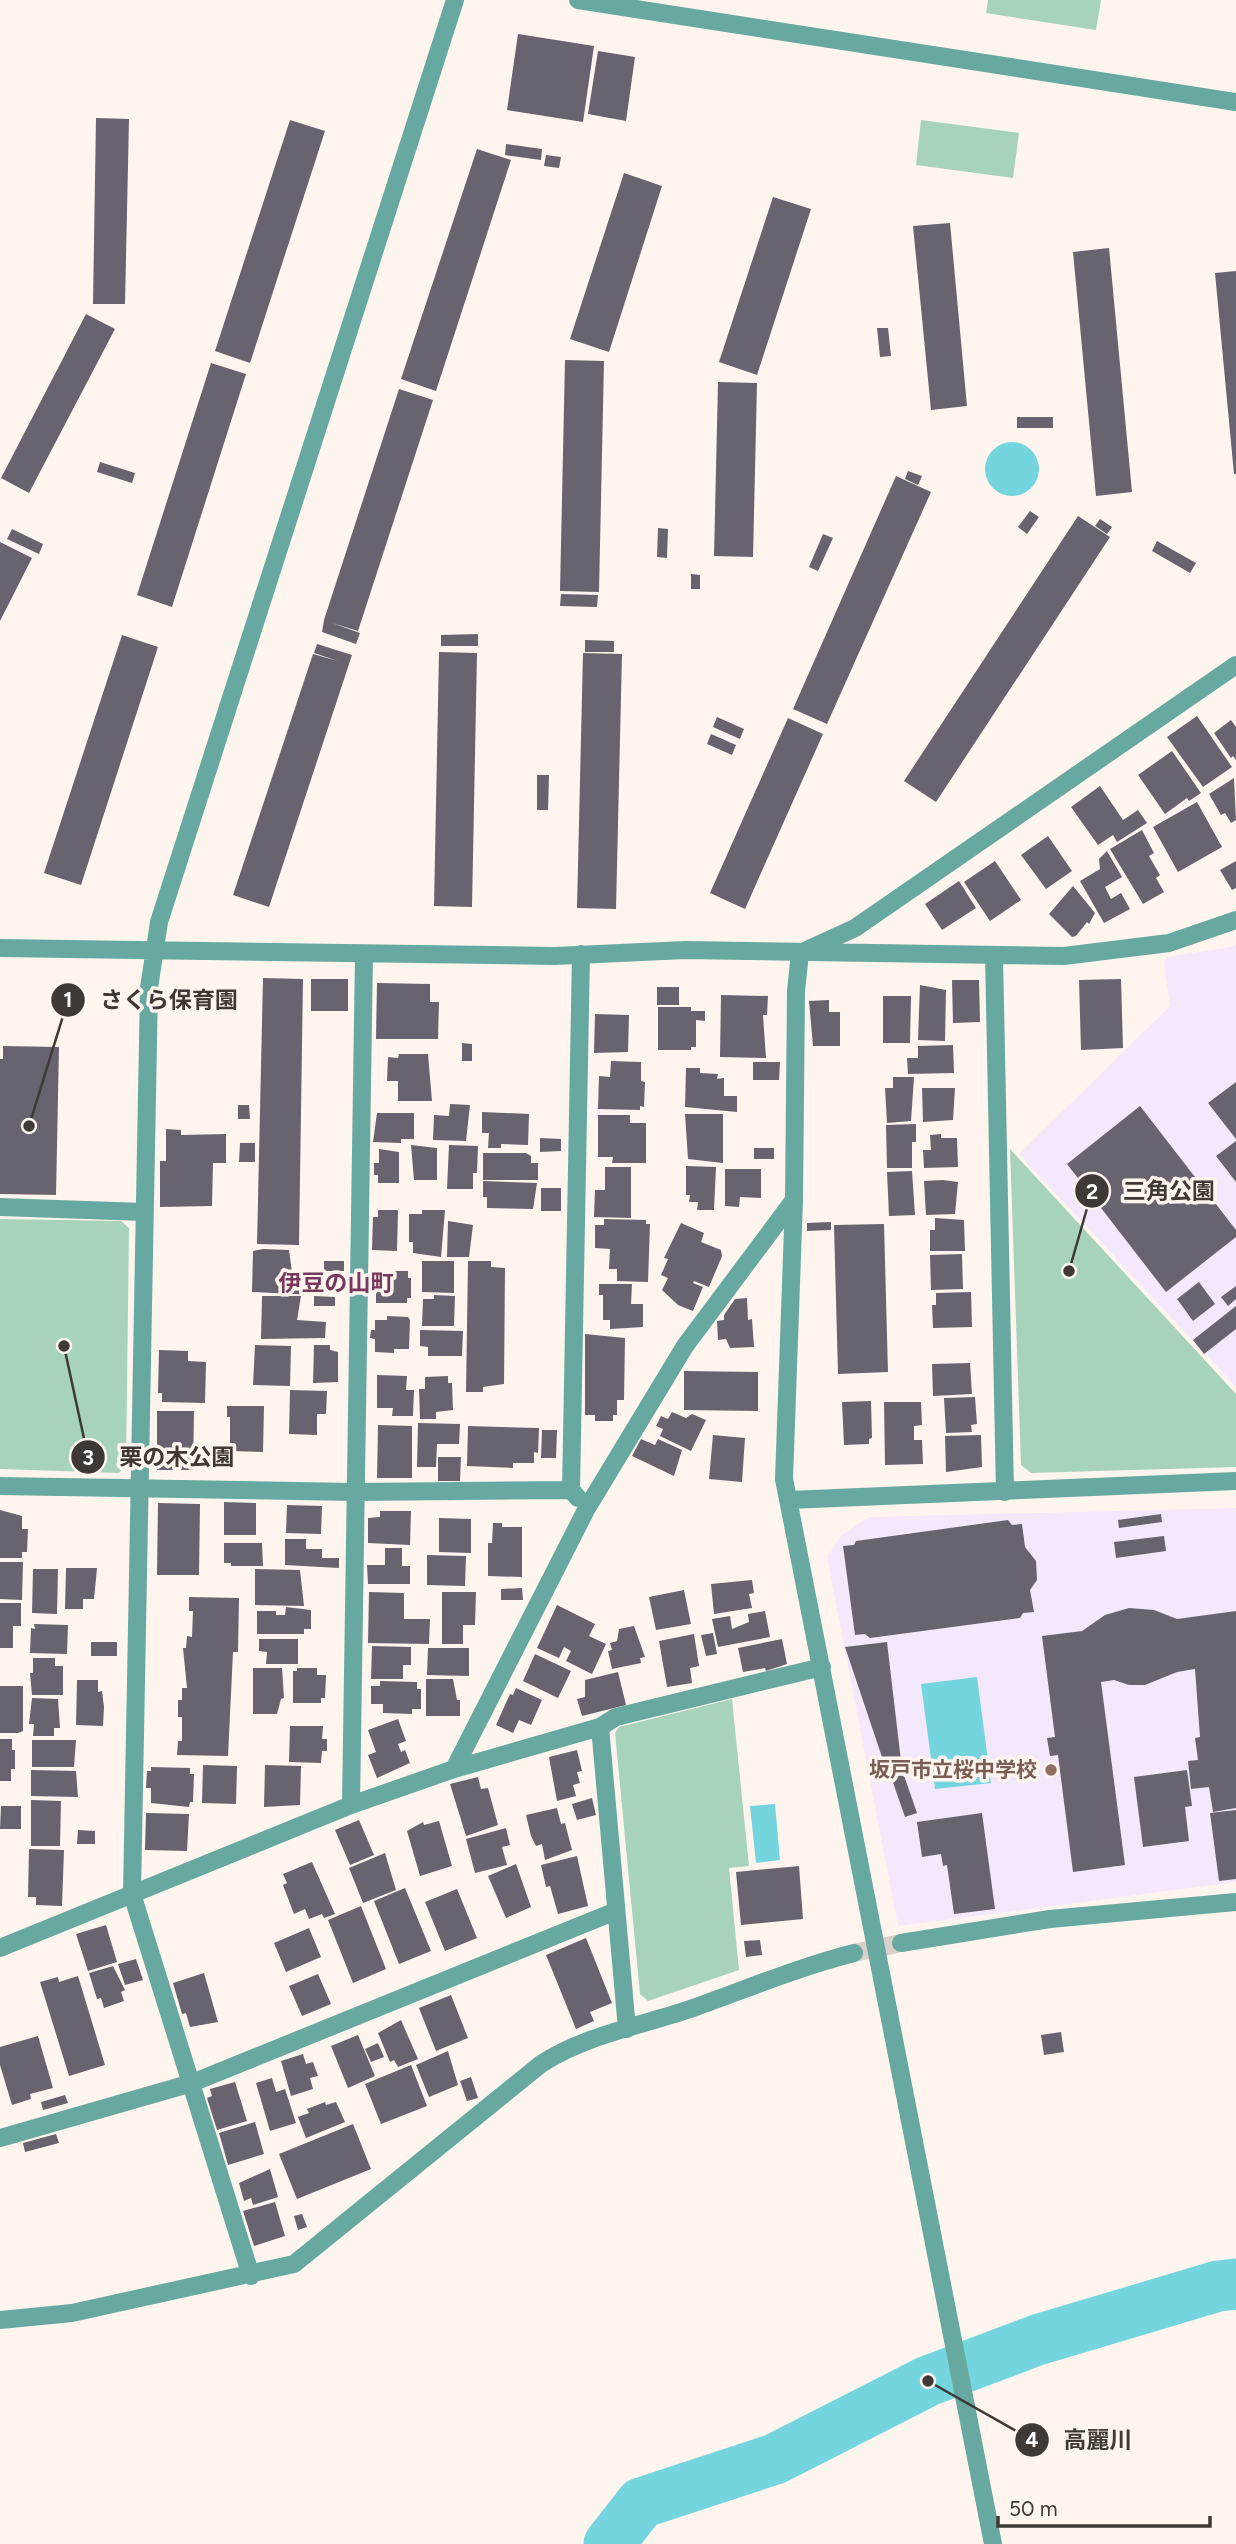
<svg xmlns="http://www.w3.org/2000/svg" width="1236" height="2544" font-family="Figtree,'Noto Sans JP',sans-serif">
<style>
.education{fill:#f4e8fc}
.green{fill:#a8d3bb}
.water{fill:#75d5de}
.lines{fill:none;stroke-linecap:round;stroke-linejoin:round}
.river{stroke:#75d5de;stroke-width:51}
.building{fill:#69626f}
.minor-tunnel{stroke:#d8d0c9;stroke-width:18;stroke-dasharray:18 9;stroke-linecap:butt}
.minor{stroke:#67a9a0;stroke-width:18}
.education-dot{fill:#8d6e63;stroke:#fef6ee;stroke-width:2.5}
.labels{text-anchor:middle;stroke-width:7;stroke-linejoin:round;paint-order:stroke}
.education-label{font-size:21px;font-weight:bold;fill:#785e54;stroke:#fef6ee;text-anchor:end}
.neighbourhood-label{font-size:23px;font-weight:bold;fill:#77385c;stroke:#fef6ee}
.leader{fill:none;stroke:#3e3934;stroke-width:2.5}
.callout-dot{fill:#3e3934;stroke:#fef6ee;stroke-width:2.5}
.mark-label{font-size:21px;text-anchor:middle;font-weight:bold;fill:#fff}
.callout-label{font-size:23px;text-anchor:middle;font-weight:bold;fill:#3e3934;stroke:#fef6ee;stroke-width:7;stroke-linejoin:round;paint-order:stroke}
</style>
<rect width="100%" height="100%" fill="#fef6ee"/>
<path class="education" d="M1236,944v443l-217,-233 151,-148 -6,-44 3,-5 64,-10z
M1236,1508v374l-338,44 -71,-369 15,-22 27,-18z"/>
<path class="green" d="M988,0h113l-5,30 -110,-17z
M921,120l98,13 -6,45 -97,-13z
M1010,1149l226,245v73l-205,6 -10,-8z
M0,1219l121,2 8,7 -3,237 -7,8 -119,-4z
M732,1699l17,167 -20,2 10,102 -91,31 -8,-7 -25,-261 4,-6z"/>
<path class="water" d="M985 469a27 27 0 1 1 54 0a27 27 0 1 1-54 0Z
M977,1677l14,106 -56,6 -14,-105z
M775,1804l5,56 -24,3 -6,-57z"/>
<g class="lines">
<path class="river" d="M609,2544l32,-41 134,-44 153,-78 109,-41 181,-54 18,-2"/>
</g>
<path class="building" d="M518,34l76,12 -11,76 -76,-12z
M598,51l37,6 -9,64 -38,-7z
M96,118l33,1 -4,185h-32z
M290,120l35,11 -75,232 -35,-12z
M506,144l36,5 -1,11 -36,-5z
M477,149l34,11 -75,231 -35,-12z
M546,155l15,2 -2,11 -15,-2z
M624,173l38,13 -53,166 -39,-13z
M773,197l38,12 -54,166 -38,-13z
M950,223l17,183 -36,4 -18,-184z
M1109,248l23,244 -36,4 -23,-244z
M1236,271v203h-2l-19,-201z
M86,314l29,15 -86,164 -28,-15z
M877,328h11l3,28 -11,1z
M565,360l39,1 -5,231 -39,-1z
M211,363l35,11 -74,233 -35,-12z
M718,382l39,1 -4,174 -39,-1z
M399,389l34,11 -75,231 -26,-8 28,10 -4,11 -34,-12 2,-12z
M1017,417h36v11h-36z
M100,462l35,11 -3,10 -35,-11z
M908,471l14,5 -4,9 -13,-6z
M896,476l35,16 -104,232 -34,-15z
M1030,511l9,6 -12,17 -9,-7z
M1078,516l32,21 -174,265 -32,-21z
M1100,519l12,8 -5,7 -12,-8z
M658,528l10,1 -1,29 -10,-1z
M12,529l31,15 -4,10 -32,-15z
M823,534l10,4 -15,33 -9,-4z
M1157,541l39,22 -6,10 -38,-22z
M0,542l32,16 -32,63z
M691,574l9,1v14h-9z
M561,594l37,1 -1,12 -37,-1z
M478,634v12h-37v-11z
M122,635l36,12 -77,238 -37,-12z
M585,640l29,1v11h-29z
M317,644l35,11 -83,252 -36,-12 80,-241 25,7 -24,-8z
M439,652l38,1 -5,254 -38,-1z
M583,653l39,1 -6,255 -39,-1z
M1197,716l35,51 -29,20 -36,-50z
M717,717l27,12 -4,10 -27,-12z
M788,718l35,16 -78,175 -35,-16z
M1231,720l5,7v33l-3,-4 -2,2 -17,-25z
M711,734l25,11 -4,10 -25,-11z
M1172,751l29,42 -12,8 -2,-3 -22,16 -27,-39z
M537,775h12l-1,35h-11z
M1234,778l2,42 -5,3 -6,-10 -4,2 -12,-21z
M1100,786l23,34 15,-10 9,13 -30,19 -4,-7 -15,10 -27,-38z
M1197,802l25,45 -44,25 -25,-45z
M1142,830l12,23 -5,3 11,19 -4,3 8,14 -21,12 -33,-55z
M1048,836l24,35 -26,18 -25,-34z
M1107,851l15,26 -17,10 6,12 10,-6 9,16 -26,14 -24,-42 20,-12 -1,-10z
M995,861l26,39 -31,21 -26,-39z
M1236,861v27l-4,2 -12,-20z
M959,881l17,27 -34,22 -17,-26z
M1073,886l22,27 -6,11 -2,-2 -11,14 -4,1 -23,-23z
M263,978l40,1 -4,266 -42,-1z
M311,979h37v32h-37z
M1121,979l2,69 -42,2 -2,-70z
M952,980h27l1,42 -27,1z
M377,983l53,1v18h9l-1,37h-62z
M920,985l26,5 -1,51 -27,-1z
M657,987h22v18h-22z
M721,995l47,1 -1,19h-4l3,43 -46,-1z
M883,996h28l-1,47h-27z
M829,1000v12h11v34h-27l-4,-45z
M658,1007h33v4h14v10l-9,-1v27h-5v3h-33z
M595,1014l34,1 -1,37 -34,1z
M462,1043l10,1v17h-10z
M953,1045l1,28 -46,1 -1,-16h11v-12z
M3,1046l56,1 -3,148 -56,-1v-135h3z
M399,1054h29l4,47h-34v-20h-11l1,-24 10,1z
M611,1061l30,1v19l4,1 -1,25 -4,-1v4l-42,-1 1,-33 11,1z
M753,1062h27l-1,18h-26z
M686,1068h14v5l18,1 -1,5 7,-1v18h13v16l-52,-5z
M893,1077h21l-3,44 -24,2 -2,-35h8z
M1236,1082v57l-28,-36z
M922,1088h33l-2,32 -30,2z
M450,1104l20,1 -4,36 -33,-1 1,-25 15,1z
M238,1105h11l1,14h-12z
M1140,1106l96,124v7l-70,55 -99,-128z
M482,1112l47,2 -1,31 -27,-1v4h-13l1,-15h-7z
M377,1113h37v26h-13v4l-28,-1z
M685,1114h38v49l-35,-4z
M598,1115h32v8h16v40h-34l1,-6h-15z
M916,1124v18h-4v26h-25l-1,-43z
M166,1129l15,1v5l45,-1v29h-13l-1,43 -52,1v-46h6z
M941,1134v4h16l1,29 -34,1 -1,-18h8l-1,-15z
M540,1138l21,1v12l-21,1z
M1236,1141v41l-20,-26z
M240,1143h15v19h-16z
M411,1145l26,3v32h-23z
M449,1145l29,1 -1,27h-4v16h-26z
M754,1148h20v11h-20z
M379,1149l20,3v31h-21v-8h-4v-12h5z
M483,1153h43l5,3v7h7v17h-55z
M686,1166l30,1 -2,43h-17l1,-8h-9l1,-7h-4z
M605,1167h26v51l-37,-1 1,-27h10z
M725,1169h36v29l-21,-1 -1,10 -14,-1z
M912,1171l3,44 -26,1 -2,-44z
M943,1180l15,2 -3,32 -29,1 -2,-34z
M483,1181l54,2 -4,26 -46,-1v-11h-4z
M541,1188h20v23h-20z
M378,1210h20l-1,41 -25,-1 1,-33h5z
M422,1210h23l-4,47 -28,-4v-11h-4v-28h13z
M935,1218l29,2 1,31h-35v-21h5z
M604,1219l42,1v4h4l-2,58 -31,-1v-12h-8l1,-20 -15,-1v-23h9z
M448,1221l25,4 -4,32h-22z
M831,1222v8l-24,1v-8z
M681,1223l23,10 -3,9 20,8 1,6 -13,31 -15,-6 -1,2 10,4 -10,24 -15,-6 -16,-15 6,-12 -7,-3 7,-16 -4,-1z
M884,1224l4,148 -50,2 -4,-149z
M263,1249l26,1 3,22h21v23l-61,-3 1,-41z
M962,1254l1,35 -32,1 -1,-35z
M324,1261h20v10h-20z
M422,1261h32v32l-32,-1z
M468,1261h23v6l14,1 -1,116 -21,3v5h-17z
M388,1271h20v7h3v20h-4v5h-31v-28h12z
M1199,1282l16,22 -22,17 -16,-22z
M599,1284h33l-1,20h12v23l-33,2v-9h-7v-25h-4z
M1236,1286v13l-8,7 -7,-9z
M971,1292l1,35 -39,1 -1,-23h4v-12z
M434,1295l21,1 -1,30h-32l1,-27h11z
M262,1296h39l-4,24 29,2 -1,16 -64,1z
M314,1296l21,1v9h-21z
M747,1298l1,22 4,-1 2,28 -24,1 -4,-9 -8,1 -1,-19 7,-1v-5l11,-16z
M1236,1306v23l-32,25 -11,-14z
M387,1316l21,1 2,3 -1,29h-15v4l-19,-1v-13l-5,-1 1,-8h4v-10h12z
M420,1330l43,1 -1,25h-34v-9l-8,-1z
M585,1334l40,4 -1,62h-7v15h-4v6h-18v-6h-10z
M255,1345l36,1 -1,40 -37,-1z
M314,1345h16v5l8,2v30l-25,1z
M159,1350l29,1v10l18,1 -1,41 -43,-1v-9h-4z
M970,1363l2,31 -39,2 -1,-32z
M684,1371l74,1v39l-74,-1z
M377,1375l30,1 -1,14h8l-1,26h-21l1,-8h-16z
M448,1376v7h4l1,27 -17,2v7h-16l-1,-30h6v-12z
M290,1390l37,1 -1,23h-9v21l-28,-1z
M975,1397l2,27 -6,1 1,7 -26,1 -2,-35z
M871,1401l1,37 -3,1v5l-25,1 -2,-43z
M884,1402h37l1,23 -8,1v14h8l1,24 -38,1z
M227,1406h37l-1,46 -33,-1v-34h-3z
M157,1411h37l-1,59h-36z
M672,1412l14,6 6,-4 14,6 -15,31 -31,-15 3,-7 -7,-3 5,-10 7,3z
M418,1423l42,1 -1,20h-22l-1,23h-19z
M378,1425l34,1v52h-35z
M468,1426l71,2 -1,25 -4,-1v11h-21v5l-46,-2z
M542,1430h15l-1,28h-15z
M713,1435l32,3 -3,44 -33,-3z
M981,1435l1,32 -36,5 -1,-36z
M641,1439l14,6 3,-6 24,11 -8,26 -42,-20z
M438,1457h23l-1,24h-22z
M224,1502l32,1v32h-32z
M158,1503l42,1 -1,71h-42z
M287,1505l35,1 -1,28 -35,-1z
M0,1510l22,6v13h6l-1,23h-5v6h-22z
M380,1511h31l-1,34 -42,-2v-25l12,-1z
M1161,1514l1,8 -43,6 -1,-8z
M439,1518l32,1v34l-32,-1z
M1008,1520l4,5 10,-1 3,23 11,14 1,19 -7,10 4,22 -11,1 -3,5 -150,20 -5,-4 -10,1 -12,-89 11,-1 2,-4z
M493,1523h9v4h20v50l-34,-1v-33h4z
M1164,1536l2,15 -50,7 -2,-16z
M285,1539h21v10h16v9h17v10l-54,-3z
M224,1543h38l1,23h-32v-3h-7z
M385,1548h17v18h8v18h-42l-1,-19h18z
M427,1555l39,1 -1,30 -38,-1z
M0,1562h23l-1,38 -22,-1z
M66,1568h31l-3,31h-11v10h-18z
M33,1569h25l-1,45 -25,-1z
M255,1569l45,1 4,36 -49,-1z
M752,1580l2,13 -5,1 3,14 -38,6 -3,-30z
M522,1588l1,12h-22v-11z
M684,1590l7,34 -35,6 -7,-33z
M369,1592l35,1v26h26l-1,25 -61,-1z
M442,1592h34l-1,33h-12v19h-21z
M189,1597l50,1 -1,54h-5l-5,104 -51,-1 1,-14h4v-24h-4v-17h4v-12h5l-4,-40h3l1,-12 5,1 1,-26h-4z
M0,1603h21v23h-8v22h-13z
M557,1605l38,19 -6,12 17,8 -14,30 -26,-13 5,-10 -7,-4 -5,11 -22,-10z
M286,1607l25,3v19h-7v5h-47v-23h19v4h9z
M1129,1608l25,2 23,9 59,-8v197l-23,4 -4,-25 -18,2 -3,-28 10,-1 -3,-22 5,-1 -5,-68 -18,3 -32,13h-16l-15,-5 -13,2 24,183 -52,7 -15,-117 -8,1 -3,-18 8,-1 -13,-101 40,-5 23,-16z
M765,1611l5,26 -52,10 -6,-28 18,-3 2,13 17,-7 -1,-8z
M34,1624l34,1 -1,29 -37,-1 1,-25 4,1z
M634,1626l11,31 -5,1 1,5 -29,6 -4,-18 4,-1 -2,-7 7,-2 2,-12z
M713,1633l4,21 -11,2 -5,-21z
M694,1634l5,32 -9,2 2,15 -25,4 -8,-46z
M259,1639h39v25h-32l1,-12 -8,-1z
M782,1639l5,25 -21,7 -1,-3 -22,4 -5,-24z
M91,1642h26v14h-26z
M887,1642l14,119 -17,2 -39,-116z
M372,1646l39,1v18h-8v14h-32z
M428,1648h41v28l-42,-1z
M535,1654l36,17 -13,27 -35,-17z
M33,1658h22v8h8v29h-31l-2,-22h3z
M253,1668h29l2,30 -3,1 -4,15h-24z
M297,1668h20v7h9l-1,23h-4v5h-28v-32h4z
M618,1672l8,33 -44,11 -5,-17 8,-2v-17z
M426,1679h27l4,21h3v16h-34z
M77,1680h21v12l4,-1 2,16 -1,19 -27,-1z
M380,1681l37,1v7h4v20h-9v5l-29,-1v-9h-12v-18h9z
M0,1686h23v45l-5,2h-18z
M516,1688l26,12 -11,25 -12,-5 -6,13 -17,-8 14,-31 3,1z
M32,1698l26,1 2,29h-6v8h-21l1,-12h-5z
M398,1719l8,22 -8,3 3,8 4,-2 5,13 -33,15 -9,-23 8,-3 -8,-22z
M290,1726h33l-1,13h5v12h-5l-1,12 -32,-1z
M0,1739h12v11h3v19h-4v12h-11z
M32,1740h44l-2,27h-42z
M577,1750l5,21 -5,1 3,11 -7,2 3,11 -19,5 -8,-44z
M900,1764l17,49 -12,4 -17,-49z
M203,1765l34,1 -1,38 -34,-1z
M265,1765l36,1 -1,39 -36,2z
M151,1767l39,1v6h4l-1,28h-3l-1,5 -38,-4v-15h-5l1,-17h4z
M31,1770l45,1 2,26 -47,-1z
M1187,1770l5,36 -7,1 4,34 -46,6 -9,-70z
M478,1777l3,12 7,-1 10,37 -32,11 -16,-52z
M592,1798l4,17 -19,5 -5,-16z
M31,1800l30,1 -1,45h-29z
M1,1806h20v23h-21z
M557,1808l4,16 4,-1 7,27 -27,10 -3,-16 -6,2 -5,-10 -5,-21z
M1236,1810v69l-17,2 -9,-68z
M146,1813l43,1 -2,37 -42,-1z
M982,1813l13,96 -41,5 -7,-49 -4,1 -2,-12 -19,3 -5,-35z
M359,1820l15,35 -24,10 -15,-35z
M439,1821l13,45 -32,10 -13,-45 16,-9 1,3z
M506,1828l4,17 -8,2 5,18 -32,8 -9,-34z
M78,1830l17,1v13h-18z
M29,1849l35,1 -2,56 -26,-1v-8h-8z
M385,1853l11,37 -33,13 -14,-35z
M577,1856l11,50 -30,8 -8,-28 -4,1 -5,-22z
M312,1862l23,52 -11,4 -2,-4 -13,5 -4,-10 -11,5 -11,-29 4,-2 -4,-9z
M516,1864l15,43 -25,11 -18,-42z
M799,1866l4,53 -62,6 -5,-53z
M405,1888l26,63 -32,13 -25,-63z
M457,1889l20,49 -32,13 -20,-49z
M361,1906l25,63 -33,14 -25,-63z
M106,1925l11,37 -29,9 -12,-37z
M309,1928l12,29 -35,15 -12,-29z
M586,1938l26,65 -22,9 4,9 -18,8 -30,-74z
M760,1940l2,15 -16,2 -2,-16z
M136,1959l7,21 -18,5 -7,-21z
M113,1966l12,24 -4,2 3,9 -20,7 -3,-10 -4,1 -8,-26z
M204,1973l14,49 -28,5 -4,-14 -4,1 -9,-31z
M318,1974l13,30 -29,12 -13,-30z
M78,1976l27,89 -36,11 -29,-94 18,-5 1,5z
M451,1995l17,43 -32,13 -17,-43z
M401,2020l17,39 -20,8 -4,-7 -4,2 -12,-29z
M1061,2032l3,20 -20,3 -3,-20z
M358,2035l17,41 -27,12 -17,-42z
M38,2036l15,52 -23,6 1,5 -19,6 -12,-40v-18z
M378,2043l6,14 -13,5 -6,-13z
M448,2051l10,34 -29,12 -13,-32z
M303,2054l3,10 7,-2 5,14 -8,2 3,11 -22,7 -10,-35z
M411,2065l16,41 -46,18 -16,-40z
M471,2077l7,21 -11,3 -7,-20z
M272,2078l4,14 9,-3 11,34 -26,8 -14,-48z
M235,2082l12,39 -30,9 -10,-32 5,-2 -2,-7z
M65,2095l3,8 -25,7 -2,-8z
M325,2102l1,3 10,-3 9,20 -39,16 -8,-21 11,-4 -2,-4z
M255,2122l9,32 -36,11 -9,-32z
M353,2124l18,45 -74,30 -18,-45z
M56,2134l3,9 -34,9 -2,-9z
M270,2169l8,28 -25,8 -2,-7 -7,3 -5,-18z
M275,2202l10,34 -31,10 -11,-35z
M302,2214l5,13 -9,3 -4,-14z"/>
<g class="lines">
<path class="minor-tunnel" d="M854,1953l47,-10"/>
<path class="minor" d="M578,0l658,102
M0,948l555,8 130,-6 379,6 105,-13 67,-23
M807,950l48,-22 381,-263
M800,953l-4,38 -2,209 -10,279 209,1065
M994,955l11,537
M0,1207l144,5
M0,1486l354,6 217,-2
M578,1498l-7,-8 10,-536
M789,1500l447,-19
M600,1727l27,302
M454,1769l133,-261 98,-162 109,-146
M351,1805l13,-851
M901,1943l149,-24 186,-17
M0,1948l351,-143 103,-36 146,-42 16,-10 206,-50
M0,2138l192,-55 424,-172
M251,2276l-119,-382 17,-906 10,-66 296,-922
M0,2320l72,-7 222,-49 247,-200c46,-30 104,-39 155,-57 53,-19 103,-40 158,-54"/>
</g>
<circle class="education-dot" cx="1051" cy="1770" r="7"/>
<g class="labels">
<g class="education-label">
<text x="1037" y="1777">坂戸市立桜中学校</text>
</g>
<g class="neighbourhood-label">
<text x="336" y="1291">伊豆の山町</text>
</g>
</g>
<path class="leader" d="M29 1126L68 1000M1069 1271L1092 1191M64 1346L88 1457M928 2381L1032 2440"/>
<g class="callout-dot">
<circle cx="29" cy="1126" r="7"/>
<circle cx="1069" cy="1271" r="7"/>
<circle cx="64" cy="1346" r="7"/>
<circle cx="928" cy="2381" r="7"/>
<circle cx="68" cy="1000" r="18"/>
<circle cx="1092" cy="1191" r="18"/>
<circle cx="88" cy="1457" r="18"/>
<circle cx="1032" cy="2440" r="18"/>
</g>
<g class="mark-label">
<text x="68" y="1007">1</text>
<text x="1092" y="1199">2</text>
<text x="88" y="1465">3</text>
<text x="1032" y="2447">4</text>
</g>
<g class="callout-label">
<text x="169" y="1008">さくら保育園</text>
<text x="1169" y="1199">三角公園</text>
<text x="177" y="1465">栗の木公園</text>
<text x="1098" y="2448">高麗川</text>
</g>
<path d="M998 2516v10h212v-10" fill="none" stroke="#3e3934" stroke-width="3.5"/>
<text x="1009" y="2516" font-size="21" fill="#3e3934" stroke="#fef6ee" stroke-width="5" paint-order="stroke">50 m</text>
</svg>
